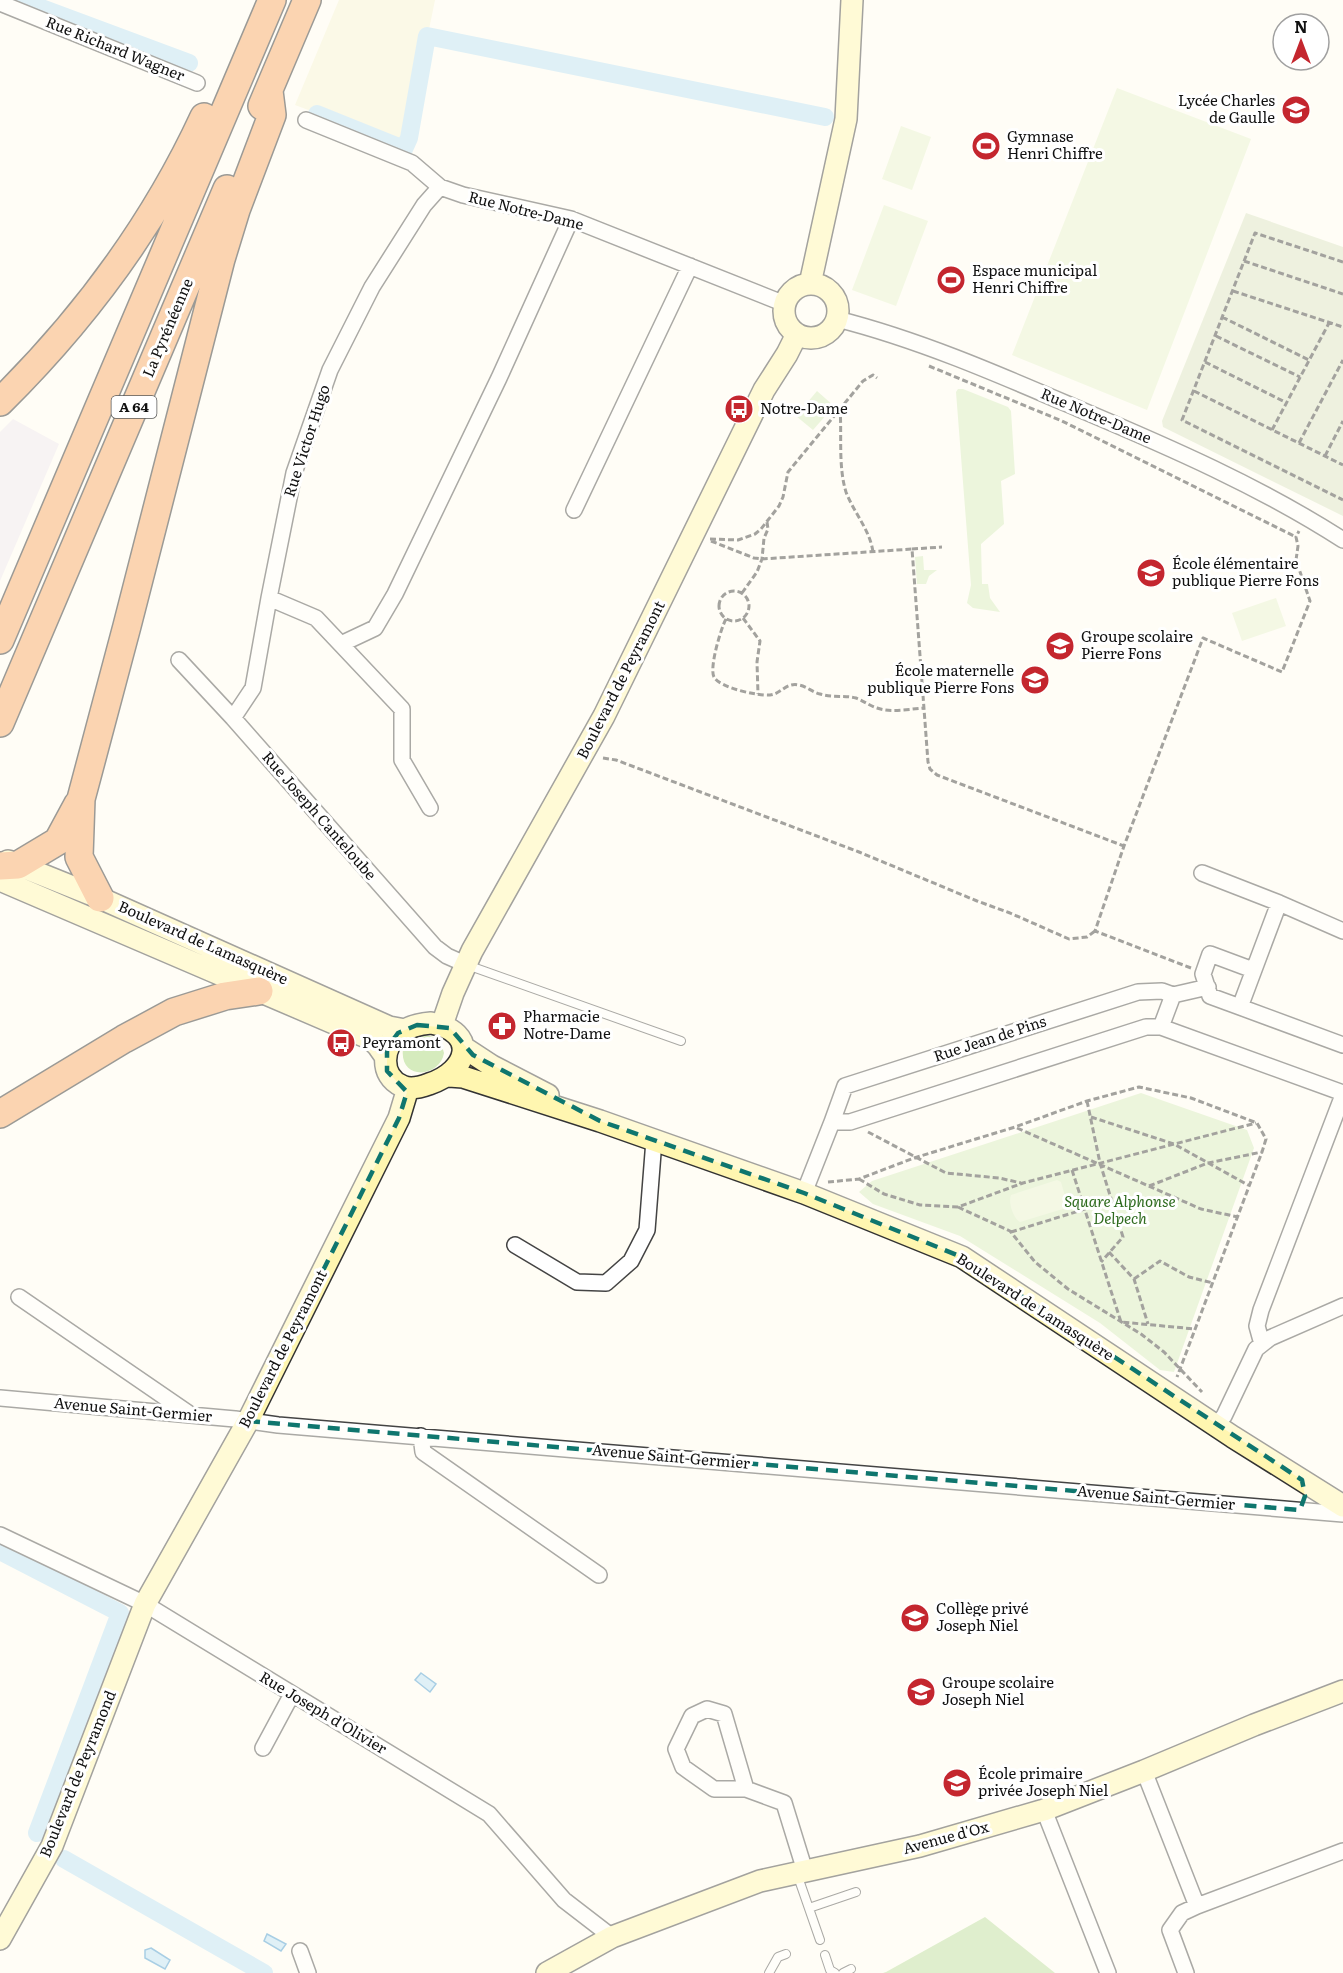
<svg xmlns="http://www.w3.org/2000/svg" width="1343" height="1973" font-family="Literata,serif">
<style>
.industrial{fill:#eee6ef}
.farmland{fill:#f6f3d4}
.green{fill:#d5ebbd}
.forest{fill:#b9dc9c}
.cemetery{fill:#d9e3c4}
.pitch{fill:#e6f2cf}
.water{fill:#b9e0f7;stroke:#3f96cf;stroke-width:1.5}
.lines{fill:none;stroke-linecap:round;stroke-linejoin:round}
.canal{stroke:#b9e0f7;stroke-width:18}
.lane-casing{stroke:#444;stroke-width:10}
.street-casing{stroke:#444;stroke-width:18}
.secondary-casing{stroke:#333;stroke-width:24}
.highway-casing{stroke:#222;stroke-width:30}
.path{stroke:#333;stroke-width:3;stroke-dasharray:6 3;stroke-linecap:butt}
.lane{stroke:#fff;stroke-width:8}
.street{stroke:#fff;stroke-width:15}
.secondary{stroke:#fff6b0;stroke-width:21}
.highway{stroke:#f5a25d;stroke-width:27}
.marked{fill:none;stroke:#0f766e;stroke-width:4.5;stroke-dasharray:12 8;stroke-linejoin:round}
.labels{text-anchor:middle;stroke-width:6;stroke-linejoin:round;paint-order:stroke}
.shield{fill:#fff;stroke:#585858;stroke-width:1.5}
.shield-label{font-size:14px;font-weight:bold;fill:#111}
.street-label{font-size:15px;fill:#111;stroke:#fff}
.poi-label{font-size:15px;fill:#111;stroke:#fff;text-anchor:start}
.park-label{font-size:15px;font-style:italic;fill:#2f6b1f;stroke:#fff}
</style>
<rect width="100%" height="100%" fill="#fffdf5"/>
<path class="industrial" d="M13,419l46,25 -59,137v-149z"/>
<path class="farmland" d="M339,0h96l-30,146 -110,-41z"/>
<path class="green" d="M958,389h5l45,18 3,4 4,63 -14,7 3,43 -23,20 1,40h6l2,14 10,14 -27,-4 -6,-5 4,-18 -15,-193z
M817,391l17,15 -21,24 -17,-14z
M923,556l1,14h13l-8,6 -3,8h-9l-2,-27z
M425,1035c11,1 17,8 19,18 -4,25 -45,28 -41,-4l7,-7z
M1141,1093l106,37 7,18 -80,224 -14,-2 -60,-47 -140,-87 -87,-32 -14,-12 13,-11z"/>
<path class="forest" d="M985,1917l70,56h-172l3,-1z"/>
<path class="cemetery" d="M1246,213l97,34v269l-180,-89 -1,-6z"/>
<path class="pitch" d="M1117,88l134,51 -104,271 -135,-55z
M901,126l30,11 -19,53 -30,-11z
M884,205l44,16 -32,85 -44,-16z
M1276,598l10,28 -44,15 -10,-28z
M1057,1180l4,2 6,21 -1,5 -46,14c-7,-4 -12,-20 -9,-27z"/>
<path class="water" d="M421,1673l15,11 -6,8 -15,-12z
M267,1934l19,10 -5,7 -17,-10z
M151,1948l19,12 -5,9 -20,-11v-8z"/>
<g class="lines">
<path class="canal" d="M20,0l169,63
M317,114l87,35 5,-11 18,-102 398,81
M0,1551l120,62 -83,220
M64,1859l200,114"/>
<g class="lane-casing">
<path id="lane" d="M467,965l214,76
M797,1874l23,66
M809,1908l47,-16
M825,1955l5,15 5,3
M769,1973l9,-16 8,-3
M843,1973l8,-4"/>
</g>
<g class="street-casing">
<path id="street" d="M0,3l197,80
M306,120l106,43 28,24 23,8 108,24 214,85
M837,319c83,21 163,56 242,90 90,38 182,78 264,131
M574,510l116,-244
M269,598l47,20 86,91v51l28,48
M341,644l34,-16 20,-34 104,-216 72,-159
M179,660l54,58 202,229 12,9 18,8
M233,718l20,-30 16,-90 25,-125 36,-103 42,-83 52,-82 16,-18
M1202,873l77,30
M1343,931l-64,-28 -39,104 103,38
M1173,995l35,-8
M1240,1007l-30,-11 -7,-22 7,-20 43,16
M832,1122l13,-36 293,-94 24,-1 11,4 -12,32
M804,1193l28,-71h18l296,-95h15l182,66
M515,1245l62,37 29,1 25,-22 16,-31 7,-90
M19,1297l169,116
M1262,1344l-5,-18 4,-16 82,-215
M0,1398l235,21 43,6 1065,89
M1216,1425l8,-9 32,-67 14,-11 73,-32
M421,1436l2,16 176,123
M0,1535l145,69 344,210 75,86 48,37
M263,1748l29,-54
M1144,1771l53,135 -15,7 -12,17 16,43
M746,1789h-32l-31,-22 -7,-18 16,-33 15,-7 17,5 22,75 38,14 21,68
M1044,1810l64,163
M1197,1906l146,-55
M300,1951l8,22"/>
</g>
<g class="secondary-casing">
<path id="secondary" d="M810,284l36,-165 6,-119
M784 311a27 27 0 1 1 54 0a27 27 0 1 1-54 0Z
M8,861l92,37 289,129 16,3
M0,880l371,159 7,7 7,10
M431,1023c48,9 38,48 -2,61 -8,3 -19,6 -27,2 -23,-10 -20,-41 -2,-53 9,-7 20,-9 31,-10z
M442,1025l11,-32 19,-42 132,-235 160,-326 23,-36 10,-20
M463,1047l29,19 56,29
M449,1076l14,1 137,44 204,72 158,64 271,180 110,69
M0,1939l52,-93 93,-242 103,-183 151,-303 9,-30
M547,1973l65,-36 148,-56 160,-35 124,-36 100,-39 110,-46 89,-34"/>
</g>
<g class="highway-casing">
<path id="highway" d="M262,106l45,-106
M0,402c84,-83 154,-177 204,-285
M0,640l272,-640
M0,723l227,-534
M0,866l18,-1 40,-24 20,-37
M100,898l-21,-41 2,-58 46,-173 94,-367 15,-49 36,-95 -3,-24
M0,1114l124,-75 50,-27 51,-16 34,-5"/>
</g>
<path class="path" d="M1244,261l99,33
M1343,262l-88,-29 -73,187 161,80
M1233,291l110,36
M1222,317l87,43
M1216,336l84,41
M1205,362l82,41
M929,366l133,55 234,116
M1194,391l149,74
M840,408c2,27 -2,58 6,84 8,21 24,38 27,60
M1272,430l57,-107
M1299,443l44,-83
M1325,456l18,-35
M710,539l28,1 17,-6 6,-5 18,-23 4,-9 5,-25 75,-91 10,-6 4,3
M711,541l43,17 8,1 150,-10 16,213 2,7 7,6 187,71
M912,549l30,-2
M719 606a15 15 0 1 1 30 0a15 15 0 1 1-30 0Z
M742,593l15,-21 5,-13 2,-21 4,-9 -1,-7
M743,618l17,23 -3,21 1,32
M726,619c-5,9 -17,49 -12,58 6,11 44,19 56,18 11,-1 16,-13 29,-10 7,1 13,7 21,9 12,4 25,1 36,4 8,3 14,8 21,10 14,5 32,1 47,0
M603,758l13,2 243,92 118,49 33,12 59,26 18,-2 8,-6
M1191,968l-96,-37 29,-85 79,-208 79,34 28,-71 -14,-41 2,-14 -2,-9 3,-6
M1087,1101l13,62 23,74 -22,25
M1091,1117l83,27 74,41
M1017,1128l184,81 37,8
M868,1132l78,41 53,5 22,5
M1072,1170l49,152 74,7
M859,1179l25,15 36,11 38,2 65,-24 233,-60
M828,1182l31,-3 55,-21 101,-31 72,-26 52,-14 52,11 66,25 9,16 -4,13 -85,225
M1149,1186l59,-23 54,-11
M958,1207l52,24 25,31 33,27 73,45 23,18 38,40
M1011,1232l100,-31
M1109,1252l25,27 14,45
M1134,1279l26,-18 29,16 24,6"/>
<use href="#lane" class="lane"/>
<use href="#street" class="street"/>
<use href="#secondary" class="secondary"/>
<use href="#highway" class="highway"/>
</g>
<path d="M0 0H1343V1973H0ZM417,1025l33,3 23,27 127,66 204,72 158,64 340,223 3,16 -5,14 -1052,-89 151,-303 8,-26 -20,-21v-23l11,-15z" fill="#fffdf5" fill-opacity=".55" fill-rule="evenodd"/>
<path class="marked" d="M417,1025l33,3 23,27 127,66 204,72 158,64 340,223 3,16 -5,14 -1052,-89 151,-303 8,-26 -20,-21v-23l11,-15z"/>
<defs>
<g id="school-disc" transform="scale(1.5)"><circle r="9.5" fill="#c4262e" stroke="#fff"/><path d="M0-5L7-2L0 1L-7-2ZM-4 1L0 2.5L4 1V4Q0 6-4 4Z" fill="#fff"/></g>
<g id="stadium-disc" transform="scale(1.5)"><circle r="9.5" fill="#c4262e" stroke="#fff"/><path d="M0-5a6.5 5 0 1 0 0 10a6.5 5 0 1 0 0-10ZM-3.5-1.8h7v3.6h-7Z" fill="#fff"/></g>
<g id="bus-disc" transform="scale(1.5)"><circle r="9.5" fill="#c4262e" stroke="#fff"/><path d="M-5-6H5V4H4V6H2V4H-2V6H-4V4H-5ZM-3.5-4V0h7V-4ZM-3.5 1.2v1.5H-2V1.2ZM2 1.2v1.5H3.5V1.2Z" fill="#fff"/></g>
<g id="pharmacy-disc" transform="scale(1.5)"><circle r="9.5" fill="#c4262e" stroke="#fff"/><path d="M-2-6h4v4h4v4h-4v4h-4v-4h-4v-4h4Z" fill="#fff"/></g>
</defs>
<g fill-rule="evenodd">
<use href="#school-disc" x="1296" y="110"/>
<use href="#stadium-disc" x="986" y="146"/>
<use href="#stadium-disc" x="951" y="280"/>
<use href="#bus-disc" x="739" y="409"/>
<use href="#school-disc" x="1151" y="573"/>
<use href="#school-disc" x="1060" y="646"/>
<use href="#school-disc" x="1035" y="680"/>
<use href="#pharmacy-disc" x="502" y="1026"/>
<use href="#bus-disc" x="341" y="1043"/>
<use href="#school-disc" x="915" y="1618"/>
<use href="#school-disc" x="921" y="1692"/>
<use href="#school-disc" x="957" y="1783"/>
</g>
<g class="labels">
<rect class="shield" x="111.5" y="396" width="45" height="22" rx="4.5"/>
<g class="shield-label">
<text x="134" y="412">A 64</text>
</g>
<g class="street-label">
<text transform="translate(115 49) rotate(22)" y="5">Rue Richard Wagner</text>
<text transform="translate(526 211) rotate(14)" y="5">Rue Notre-Dame</text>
<text transform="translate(168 328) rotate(-67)" y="5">La Pyrénéenne</text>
<text transform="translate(1096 416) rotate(23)" y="5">Rue Notre-Dame</text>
<text transform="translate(307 441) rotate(-72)" y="5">Rue Victor Hugo</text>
<text transform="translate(621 680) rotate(-63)" y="5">Boulevard de Peyramont</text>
<text transform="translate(319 816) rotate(49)" y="5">Rue Joseph Canteloube</text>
<text transform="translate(203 943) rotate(24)" y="5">Boulevard de Lamasquère</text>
<text transform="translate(990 1039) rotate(-18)" y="5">Rue Jean de Pins</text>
<text transform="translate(1035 1307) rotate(33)" y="5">Boulevard de Lamasquère</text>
<text transform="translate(283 1349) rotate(-63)" y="5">Boulevard de Peyramont</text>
<text transform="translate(133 1410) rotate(5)" y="5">Avenue Saint-Germier</text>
<text transform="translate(671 1457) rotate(5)" y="5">Avenue Saint-Germier</text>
<text transform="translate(1156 1498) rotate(5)" y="5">Avenue Saint-Germier</text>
<text transform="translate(323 1713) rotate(31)" y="5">Rue Joseph d'Olivier</text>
<text transform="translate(78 1774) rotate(-68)" y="5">Boulevard de Peyramond</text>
<text transform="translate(946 1838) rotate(-15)" y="5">Avenue d'Ox</text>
</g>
<g class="poi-label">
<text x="1275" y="106" text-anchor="end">Lycée Charles<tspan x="1275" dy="17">de Gaulle</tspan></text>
<text x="1007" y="142">Gymnase<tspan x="1007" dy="17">Henri Chiffre</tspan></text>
<text x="972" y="276">Espace municipal<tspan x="972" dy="17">Henri Chiffre</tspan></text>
<text x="760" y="414">Notre-Dame</text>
<text x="1172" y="569">École élémentaire<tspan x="1172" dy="17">publique Pierre Fons</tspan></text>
<text x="1081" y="642">Groupe scolaire<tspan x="1081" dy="17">Pierre Fons</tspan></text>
<text x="1014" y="676" text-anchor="end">École maternelle<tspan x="1014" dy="17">publique Pierre Fons</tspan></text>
<text x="523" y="1022">Pharmacie<tspan x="523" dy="17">Notre-Dame</tspan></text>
<text x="362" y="1048">Peyramont</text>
<text x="936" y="1614">Collège privé<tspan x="936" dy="17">Joseph Niel</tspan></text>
<text x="942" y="1688">Groupe scolaire<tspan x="942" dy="17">Joseph Niel</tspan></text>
<text x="978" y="1779">École primaire<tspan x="978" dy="17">privée Joseph Niel</tspan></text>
</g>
<g class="park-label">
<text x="1120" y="1207">Square Alphonse<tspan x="1120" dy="17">Delpech</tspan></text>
</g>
</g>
<g transform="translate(1301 42)"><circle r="28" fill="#ffffff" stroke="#a0a0a0" stroke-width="1.5"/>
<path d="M0-4.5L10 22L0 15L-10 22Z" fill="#c4262e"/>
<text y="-9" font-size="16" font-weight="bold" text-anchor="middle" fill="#111111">N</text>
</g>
</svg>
